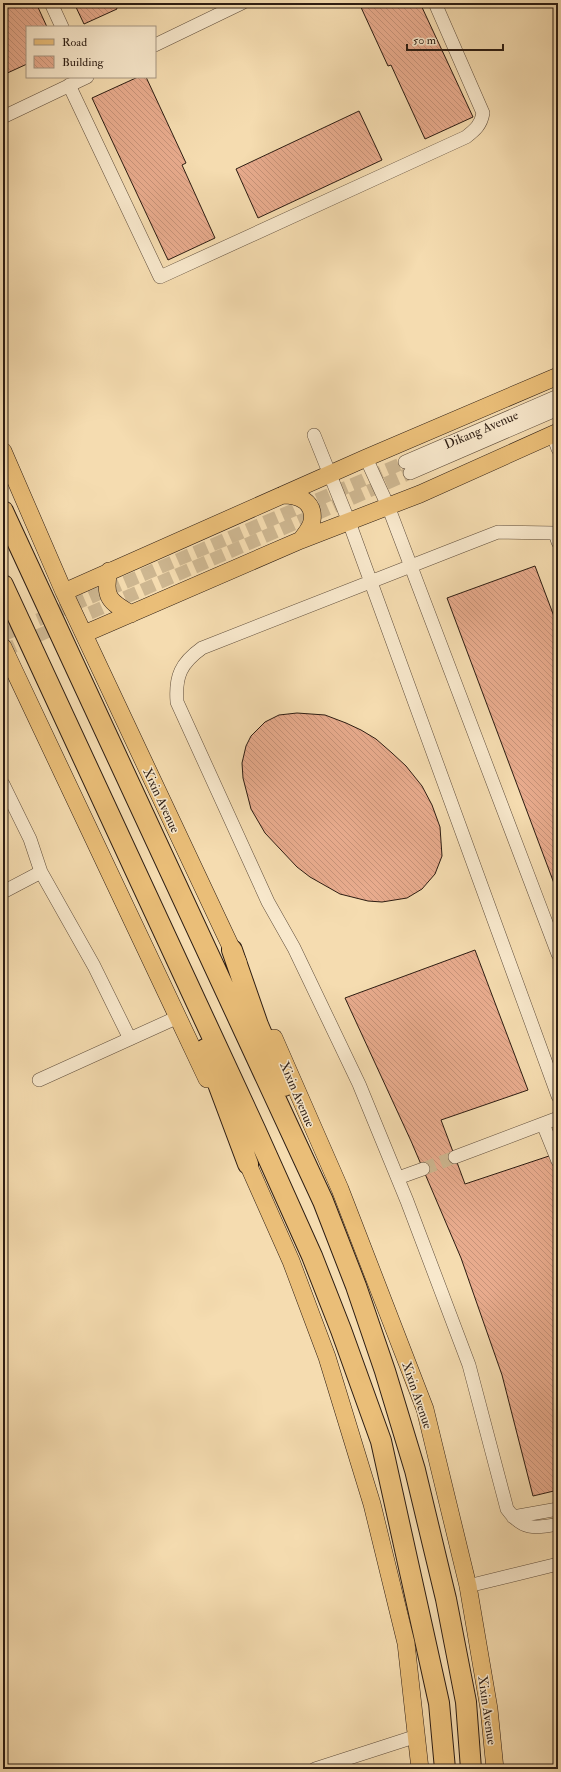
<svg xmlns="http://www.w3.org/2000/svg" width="561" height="1772" font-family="'IM FELL Double Pica',serif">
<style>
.building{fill:url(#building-back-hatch);stroke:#2c1c12}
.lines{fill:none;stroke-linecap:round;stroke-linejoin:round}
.minor-tunnel{stroke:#cdb690;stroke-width:13;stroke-dasharray:13 6;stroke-linecap:butt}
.minor-casing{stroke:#5e4c3a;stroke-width:14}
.major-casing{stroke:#2c1c12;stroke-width:18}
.highway-casing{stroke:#2c1c12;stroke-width:22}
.minor{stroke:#f8e8cc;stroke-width:13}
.major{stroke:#eabe78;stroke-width:17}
.highway{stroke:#eabe78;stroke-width:20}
.labels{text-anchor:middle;stroke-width:3;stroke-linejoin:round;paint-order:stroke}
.street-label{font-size:13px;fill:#2c1c12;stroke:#f8e8cc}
</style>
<defs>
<pattern id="building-back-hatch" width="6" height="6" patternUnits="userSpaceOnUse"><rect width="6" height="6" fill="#e8ab8d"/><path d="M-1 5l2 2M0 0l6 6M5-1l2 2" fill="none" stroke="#c79379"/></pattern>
</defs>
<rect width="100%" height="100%" fill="#f5dcb0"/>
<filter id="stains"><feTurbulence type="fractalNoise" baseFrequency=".005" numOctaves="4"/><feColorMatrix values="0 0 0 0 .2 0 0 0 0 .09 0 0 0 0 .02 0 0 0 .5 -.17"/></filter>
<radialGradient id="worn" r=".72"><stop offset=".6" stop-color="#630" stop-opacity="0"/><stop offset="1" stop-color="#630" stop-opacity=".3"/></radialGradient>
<path class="building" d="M3,3h33l11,24h-20v37l-24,11z
M74,3h41l2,6 -33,15z
M359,3h61l53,114 -48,22 -34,-74 -3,1z
M138,77h8l40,86 -4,2 33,73 -47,22 -76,-162z
M359,111l23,49 -124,58 -22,-49z
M535,566l23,61v267l-111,-296z
M297,713l28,2 21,8 15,7 15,9 16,14 14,13 16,20 10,19 8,22 2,29 -7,18 -13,15 -15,9 -25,4 -14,-1 -28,-7 -30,-17 -13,-10 -32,-34 -14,-24 -8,-31 -1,-15 4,-17 5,-10 14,-14 14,-7z
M475,950l53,140 -87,30 14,37 10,27 87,-29 6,15v320l-25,6 -31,-121 -41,-117 -50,-117 -66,-143z"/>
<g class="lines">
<path class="minor-tunnel" d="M3,635l402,-173
M3,651l407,-178
M423,1169l32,-12"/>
<g class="minor-casing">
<path id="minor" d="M51,3l11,24
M155,45l87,-42
M69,85l91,192 306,-140c9,-7 15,-12 17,-24l-48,-110
M3,117l84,-40
M314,435l35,87 209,574
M553,435l5,14
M366,458l22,48 170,448
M405,462l153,-66
M410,473l148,-64
M558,542l-3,-9 -57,-1 -36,14 -260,102c-21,15 -27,28 -25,54l91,200 26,46 65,136 48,117 62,164 38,144c15,21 28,20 51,15
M3,784l27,55 11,33 53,94 36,73
M3,892l38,-20
M39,1080l139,-63
M543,1124l15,37
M455,1157l103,-39
M398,1178l25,-9
M513,1517l45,-8
M468,1586l90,-22
M315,1769l102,-33"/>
</g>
<g class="major-casing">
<path id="major" d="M3,451l61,141 174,370
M283,495c15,0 32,6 29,26 -1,7 -7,13 -11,19
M109,571c-6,26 1,31 22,43
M64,592l302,-134 192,-82
M84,634l217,-94 119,-46 138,-62
M3,647l204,432
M274,1038l66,151 85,220 43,177 21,123 6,60
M243,1153l48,108 36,96 45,147 34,139 14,126"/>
</g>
<g class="highway-casing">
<path id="highway" d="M3,511l320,690 33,85 29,85 30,99 31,129 20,103 5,67
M3,585l252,544 57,127 29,74 40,111 58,262 6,66
M232,950l26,75 26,61
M205,1049l43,115"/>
</g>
<use href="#minor" class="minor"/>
<use href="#major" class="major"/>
<use href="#highway" class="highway"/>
</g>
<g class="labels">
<g class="street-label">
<text transform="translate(481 429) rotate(-23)" y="5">Dikang Avenue</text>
<text transform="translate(162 800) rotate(65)" y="5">Xixin Avenue</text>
<text transform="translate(298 1094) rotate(67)" y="5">Xixin Avenue</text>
<text transform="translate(418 1395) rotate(71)" y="5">Xixin Avenue</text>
<text transform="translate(488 1710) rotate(82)" y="5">Xixin Avenue</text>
</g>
</g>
<rect width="561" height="1772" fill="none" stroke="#f5dcb0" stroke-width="16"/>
<rect x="4" y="4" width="553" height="1764" fill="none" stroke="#2c1c12" stroke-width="2"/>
<rect x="8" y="8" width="545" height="1756" fill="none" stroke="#2c1c12"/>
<rect x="26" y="26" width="130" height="52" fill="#f8e8cc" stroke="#a69682"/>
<rect x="34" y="39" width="20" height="6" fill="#eabe78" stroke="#a69682"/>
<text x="62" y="46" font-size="12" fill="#2c1c12">Road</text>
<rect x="34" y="56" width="20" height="12" fill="url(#building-back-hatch)" stroke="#a69682"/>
<text x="62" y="66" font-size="12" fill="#2c1c12">Building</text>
<path d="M407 44v6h96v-6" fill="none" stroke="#2c1c12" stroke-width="2"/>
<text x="413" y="44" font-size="12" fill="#2c1c12" stroke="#f8e8cc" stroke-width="3" paint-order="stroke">50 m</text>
<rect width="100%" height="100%" filter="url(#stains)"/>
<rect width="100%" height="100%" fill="url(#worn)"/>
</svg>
